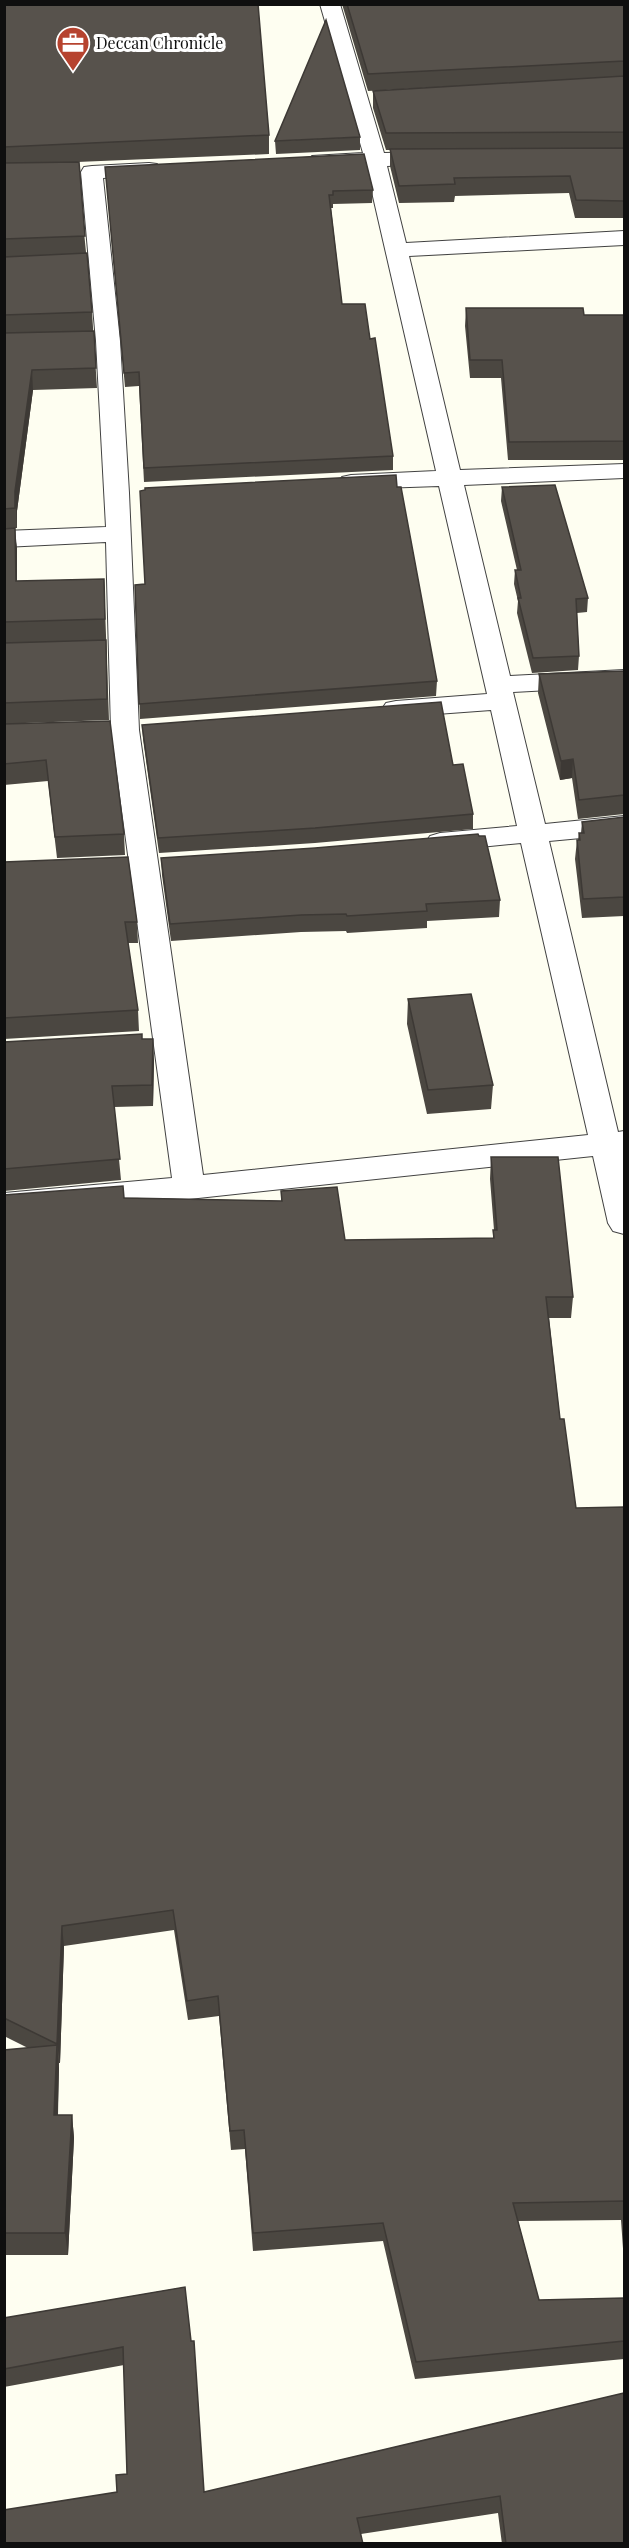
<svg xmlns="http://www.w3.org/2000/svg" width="629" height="2548" font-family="'Playfair Display',serif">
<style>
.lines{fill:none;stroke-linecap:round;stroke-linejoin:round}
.street-casing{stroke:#424242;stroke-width:2}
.street{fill:#fff;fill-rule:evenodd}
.wall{fill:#4b4741}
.shaded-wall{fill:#3d3935}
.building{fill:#57524c;stroke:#3d3935;stroke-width:1.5}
.labels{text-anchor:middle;stroke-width:6;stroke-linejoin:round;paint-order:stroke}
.far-poi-label{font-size:16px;fill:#0f0f0f;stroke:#fff;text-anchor:start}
</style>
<rect width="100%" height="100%" fill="#fefef1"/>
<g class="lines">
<g class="street-casing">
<path id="street" d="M320,4h20l44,149 50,-1 8,1 3,5 -3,5 -8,1 -47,2 19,77 218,-12v14l-215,11 51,214 164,-6v14l-160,7 46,191 114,-6v16l-111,6 32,132 79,-8v18l-75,7 69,291 6,-1v103l-11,-3 -5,-8 -15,-67 -404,43 -185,16v-22l168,-15 -61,-448 -5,-188 -102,5v-16l102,-4 -10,-186 -15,-169 3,-5 8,-1 57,-3 8,1 3,5 -3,5 -54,4 17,163 9,152 10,237 64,445 385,-40 -67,-292 -81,8 -10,-3 -4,-6 4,-6 10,-3 77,-7 -26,-116 -95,7 -10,-2 -4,-6 4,-6 10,-2 91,-7 -48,-208 -88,3 -9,-2 -3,-5 3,-5 9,-2 85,-4 -70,-305h-54l-3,-5 3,-5 51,-3z"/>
</g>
<use href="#street" class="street"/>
</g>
<path class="wall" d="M4,4l265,131v19l-192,8 15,150 5,76 -64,2 -16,121v17h-3l3,21v32l87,-2 5,141 -84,3 99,111 1,21 -68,3 -9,-77 -44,4z
M342,4h282v214h-49l-6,-25 -114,3 -1,6 -55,1 -9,-37v-16h-4l-13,-42v-17l119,-7 -124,7z
M360,137v13l-84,4 -1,-13z
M105,167l268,23 -1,13 -39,1v4h-2l11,96 28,35 23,117v14l-249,12 -5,-96 -14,1z
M466,308l118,7h40v145h-116l-7,-82h-31l-5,-52z
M397,487l40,194 -1,15 -296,23 -5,-134 10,-1z
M502,487l86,111 -1,14 -10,1 2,43 -1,14 -46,3 -15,-60 1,-12 -4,-17 1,-14h2l-16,-69z
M624,671v143l-46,5 -6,-41 -12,2 -22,-87 1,-19z
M142,725l311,40 20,49v15l-158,14 -156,10 -16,-114z
M624,817v99l-42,2 -7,-59 2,-19h1l1,-7h2l1,-11z
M161,858l339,42 -1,17 -72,4v7l-80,5 -1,-2 -45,1 -130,9 -9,-66z
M4,862l133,60 1,21h-10l10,67 1,21 -135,8z
M408,999l85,86 -2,24 -64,5 -20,-90z
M142,1039l12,21 -1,46 -39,1 7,73 -117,11v-149z
M491,1157l82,140 -2,21h-22l11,101 16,89 48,4v751l-3,-43 -103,1 21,79 85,-2v61l-209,20 -32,-138 -130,10 -8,-102 -14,1 -12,-134 -31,4 -14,-90 -110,16 -4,117h-1l-1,52h14l2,23 -6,117h-64v-205l24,-2 -24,-12v-841l277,6v-10l64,49 148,-2v-8h1l-4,-51z
M185,2287l19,205 420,-99v151h-122l-4,-31 -137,21 -244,-42 10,-18 -3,-109 -120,22v-69z"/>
<path class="shaded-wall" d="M32,370l1,20 -16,121v17l-2,-37z
M15,528l2,21v52l-1,-20z
M573,759l-1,19 -12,2 1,-19z
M153,1039l1,21 -1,46 -1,-21z
M62,1926l2,20 -4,117 -3,-19z
M57,2045l2,23 -2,70 -3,-23z
M72,2115l2,23 -6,117 -3,-22z"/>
<path class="building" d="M4,4h254l11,131 -265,12z
M347,4h277v57l-256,13z
M326,20l34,117 -85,4z
M624,76v56l-238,1 -13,-42z
M624,148v53l-48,-1 -6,-24 -116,2 1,6 -56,2 -9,-37z
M364,154l9,36 -40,1v4h-4l13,109h23l5,35 5,-1 18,118 -249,12 -5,-96 -15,1 -19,-206z
M79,162l6,74 -81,3v-76z
M87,253l5,59 -88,3v-58z
M466,308h117l1,7h40v126l-115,1 -7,-82h-32z
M94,331l2,37 -64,2 -17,121v17l-11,1v-176z
M396,475l1,12h4l36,194 -298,23 -4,-119 10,-1 -5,-93 5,-1v-2z
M555,485l33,113 -12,1 3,57 -46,2 -15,-60h3l-6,-28h6l-19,-83z
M15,528l1,53 88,-2 1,40 -101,3v-93z
M106,640l1,59 -103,4v-60z
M624,671v124l-45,5 -6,-41 -12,2 -22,-87z
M441,702l12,63 10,-1 10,50 -158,14 -157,10 -16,-113z
M110,721l14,113 -69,3 -9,-77 -42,4v-40z
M624,817v80l-41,2 -6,-59h3l-1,-7h5l-2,-11z
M478,834l1,2h6l15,64 -74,4 1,7 -80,5 -1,-2 -45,1 -131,9 -9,-66 154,-10z
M128,857l9,65h-12l13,88 -134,8v-156z
M471,994l22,91 -65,5 -20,-91z
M142,1034v5h11l-1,46 -40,1 8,73 -116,10v-127z
M491,1157h67l15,140h-27l14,122h4l12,89 48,-1v705v-11l-111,2 26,97 85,-2v43l-208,21 -33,-139 -130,10 -9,-103 -14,1 -12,-135 -31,5 -14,-91 -111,16 -5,118 -53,-26v-823l119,-9 1,12 158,3 -1,-10 56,-4 8,53 149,-2 -1,-8h4z
M57,2045l-3,70h18l-7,118h-61v-183z
M185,2287l6,54h3l10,151 420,-99v151h-118l-6,-48 -143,22 6,26h-359v-34l113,-18 -1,-17 11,-1 -4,-127 -119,22v-51z"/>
<defs>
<g id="office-pin" transform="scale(1.725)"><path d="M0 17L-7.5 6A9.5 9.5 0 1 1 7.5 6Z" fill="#b6432f" stroke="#fff"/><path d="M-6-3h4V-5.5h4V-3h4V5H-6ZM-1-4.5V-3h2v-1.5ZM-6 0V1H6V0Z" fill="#fff"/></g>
</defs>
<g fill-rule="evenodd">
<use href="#office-pin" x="73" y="43"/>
</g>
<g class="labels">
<g class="far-poi-label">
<text x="96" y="49">Deccan Chronicle</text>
</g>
</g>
<rect width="629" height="2548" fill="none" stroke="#0f0f0f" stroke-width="12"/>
</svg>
